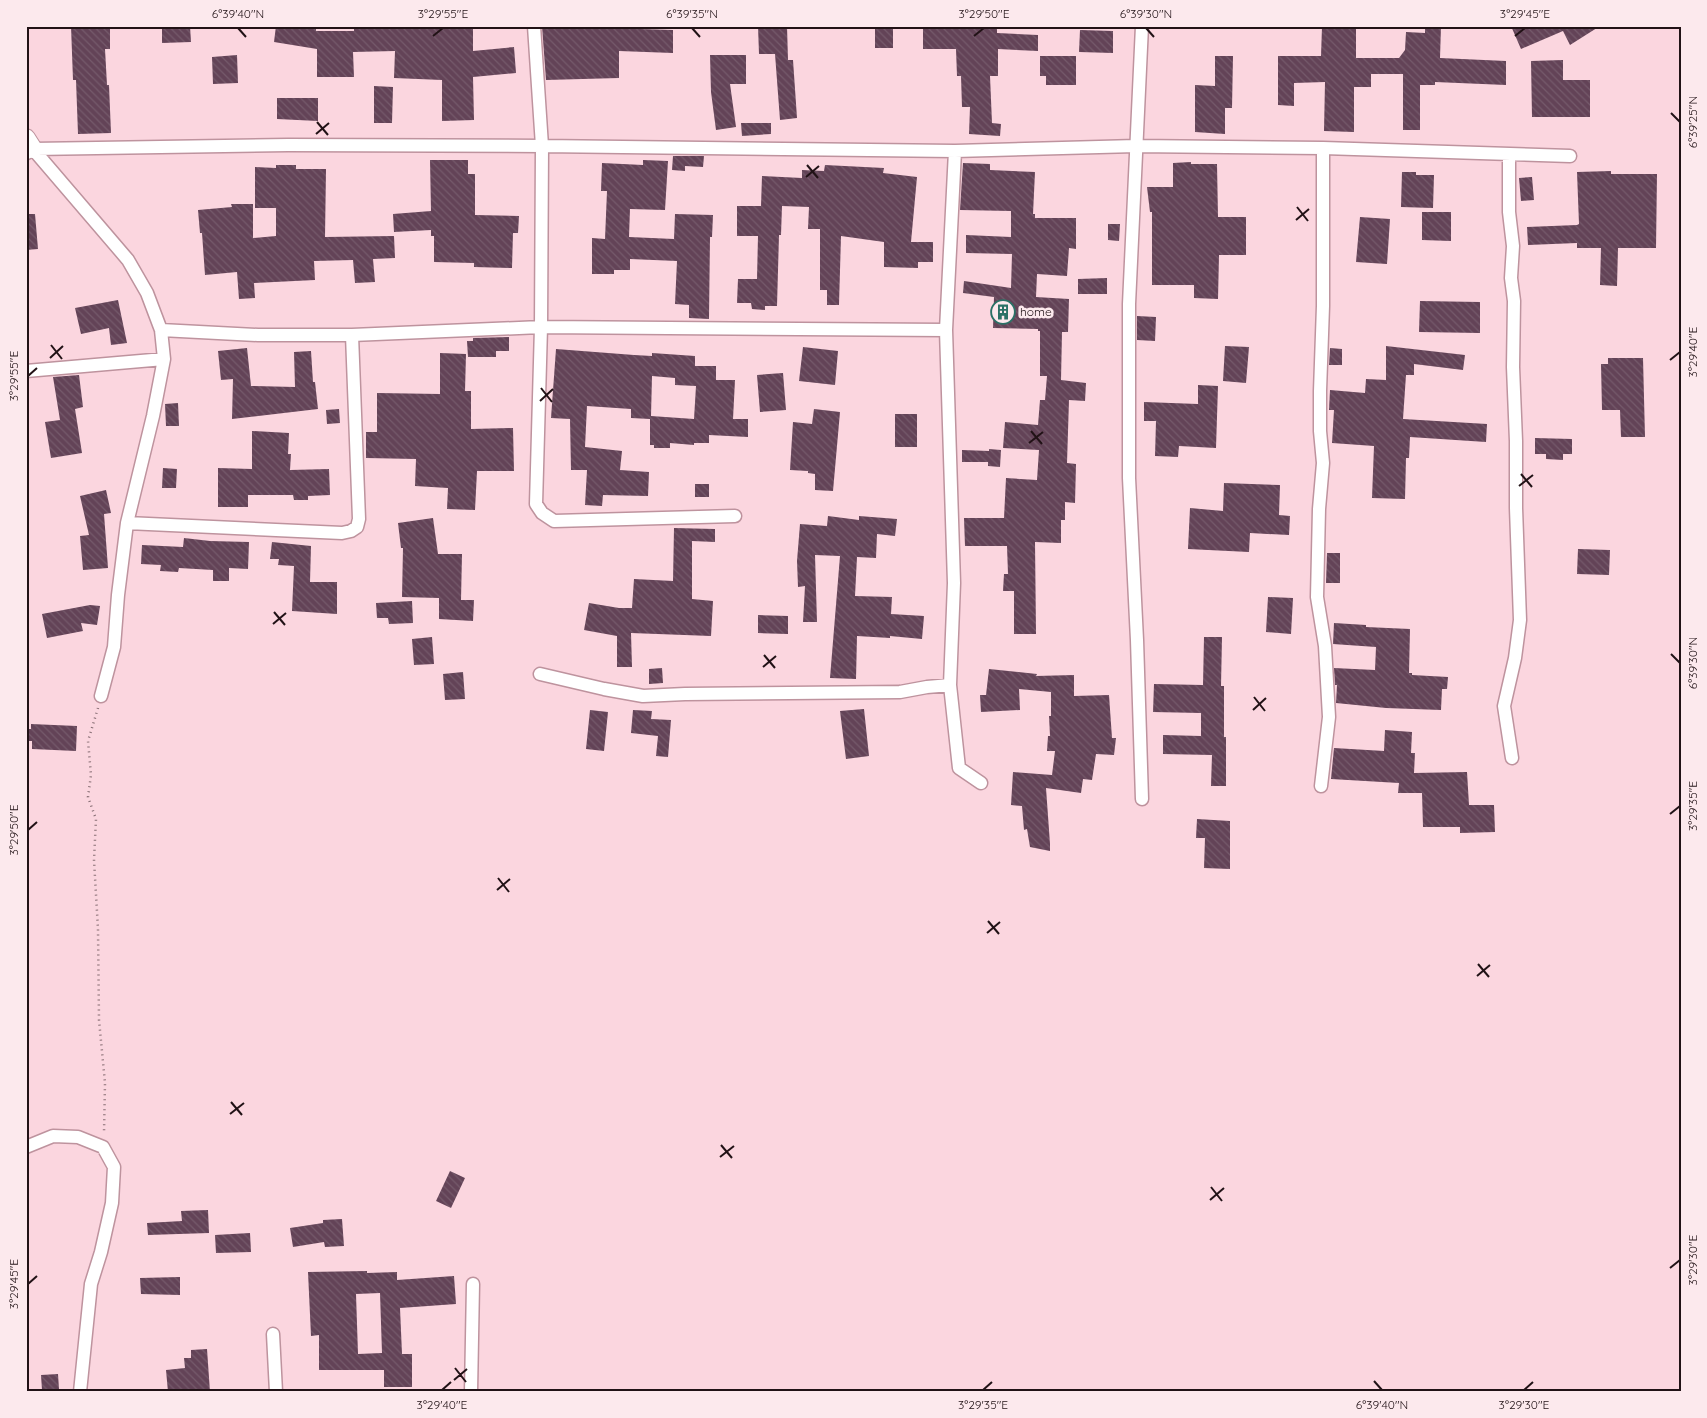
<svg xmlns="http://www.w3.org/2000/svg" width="1707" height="1418" font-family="Quicksand,sans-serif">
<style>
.building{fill:url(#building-back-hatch);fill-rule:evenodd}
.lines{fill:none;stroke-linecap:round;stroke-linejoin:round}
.street-casing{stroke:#be939e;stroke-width:15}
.secondary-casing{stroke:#be939e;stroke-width:20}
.path{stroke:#866d73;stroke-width:2.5;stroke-dasharray:1 4;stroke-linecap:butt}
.street{stroke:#fff;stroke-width:12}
.secondary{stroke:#fff;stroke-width:18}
.ticks{fill:none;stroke:#211216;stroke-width:2}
.labels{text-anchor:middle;stroke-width:5;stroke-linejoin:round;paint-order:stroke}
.poi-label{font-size:12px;fill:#211216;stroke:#fce9ed;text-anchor:start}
.neatline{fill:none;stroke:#211216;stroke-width:2}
.ticks-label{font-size:12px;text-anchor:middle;fill:#211216}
</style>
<defs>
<pattern id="building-back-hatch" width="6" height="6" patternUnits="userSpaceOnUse" patternTransform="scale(1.25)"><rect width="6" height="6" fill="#634357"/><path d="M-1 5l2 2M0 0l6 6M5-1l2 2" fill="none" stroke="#755a6b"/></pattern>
</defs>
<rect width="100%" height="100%" fill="#fbd6df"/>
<path class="building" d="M71,26h39v23h-5l2,36h2l2,48 -33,1 -2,-54h-3z
M162,26h28l1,16 -29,1z
M276,26h40v5h38v-3l119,-2v25l41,-4 2,26 -43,4 1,43 -32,1v-41l-48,-2 1,-27 -42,1 1,25h-37v-28l-43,-7z
M542,26l131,4v23l-54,-2v27l-73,2z
M758,26h29l1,34h5l4,58 -17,2 -5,-66h-16z
M875,26h18v22h-18z
M923,26h74v7l41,2v16l-40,-2v27h-8l2,47 9,1 -1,12 -31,-2 1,-27h-8l-1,-31h-4l-1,-27h-33z
M1425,26h16l-1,32 66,3v24l-71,-3v3h-15v45h-17v-56h-32v13h-17v45l-30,-1 1,-49 -31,1v23l-16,-1v-49h43l1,-29 34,1v30h43l6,-8 1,-18 19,1z
M1511,26h89l-30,19 -7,-14 -42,18z
M1080,30l33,1v22l-34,-1z
M237,55l1,28 -25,1 -1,-27z
M710,55h36v29h-16l6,43 -20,3 -5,-38z
M1040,56h36v29h-30v-9h-6z
M1215,56h18l-1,52h-7v26l-30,-2v-47l20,1z
M1563,60v20h27v37h-58l-1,-56z
M374,86l19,1 -1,36h-18z
M277,98h41v23l-41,-2z
M741,123h30v11l-29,2z
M673,156h31l-1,11 -18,-1v5l-13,-1z
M430,160h38v14h7v41l44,1 -1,17h-5l-1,35 -38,-1v-4l-40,-1v-26h-3v-6l-37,2 -1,-18 38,-3z
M643,160l25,1 -3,49 -35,-1 -1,28 45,2 1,-25 38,1 -1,22h-2l-1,82 -20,-1v-13l-14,-1 2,-43 -47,-2v11h-16v4h-22v-36l13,1 2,-48h-6l1,-28 41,2z
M1191,162v2h26l1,53h28v38h-27l-1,44 -24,-1v-13h-42v-73h-2l-3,-25h26v-24z
M963,163l27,1v6l45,2 -2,42h2v4h41v31l-7,-1 -2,28 -30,-2 -1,23 33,2 -1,33h-6l-1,48 25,3 -1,18 -16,-1 -2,63 9,1 -1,39 -10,-1v18h-4v23l-26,-1 1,92h-22v-43h-11l1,-17h4l-1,-28h-42l-1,-28h40l2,-40 31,2 2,-30 -36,-2 2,-26 33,3 2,-25h5l2,-24h-7v-45h-2v-2l-45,-1 1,-31 -31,-4 1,-12 47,7 1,-34 -46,-1v-18l45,2v-26l-51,-1z
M276,165h20v4h30l-1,68 69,-1 1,22 -22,1 2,23 -20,1 -2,-23 -39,1 1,19 -61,3 1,15 -16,1 -2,-27 -32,3 -3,-42h-2l-2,-23 34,-3 -1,-3h22v34l23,-2v-28h-21v-41l21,1z
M825,165l59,3 -1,5 34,4 -6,65h22v20h-15v6l-34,-1v-25l-43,-6 -2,69h-12v-15h-7v-61h-12l1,-22 -27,-1 -1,29h-2l-2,71h-12v4l-13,-1 -1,-6h-14l1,-24h19l1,-43h-21v-30h24l1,-30 40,2v-8l22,1z
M1611,171v3h46l-1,74h-38l-1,38 -17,-1 1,-37h-24v-5l-49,2 -1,-18 50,-2 2,-1 -2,-52z
M1402,172h14v3h18l-1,33 -32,-1z
M1532,177l2,23 -13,1 -2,-23z
M1422,212h29v29l-29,-1z
M26,214h9l3,35 -12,1z
M1360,217l30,2 -3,45 -31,-2z
M1108,224h12l-1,17 -11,-1z
M1107,278v16h-29v-15z
M118,300l9,43 -16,2 -2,-17 -28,6 -6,-26z
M1420,301l60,1v31l-61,-1z
M1137,316l19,1 -1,24 -18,-1z
M509,337v14h-13v6h-28l-1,-16h6v-3z
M1225,346l24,1 -3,36 -23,-2z
M1386,346l79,9 -2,15 -49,-6v11h-8l-3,44 84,5 -1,18 -76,-5 -1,21h-3l-1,41 -33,-1 2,-52 -42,-3 2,-33h-5l1,-20 35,3 1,-14 20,1z
M803,347l35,4 -3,34 -36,-4z
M247,348l4,38 44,1 -1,-35 17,-1 2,31h2l3,27 -86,10 1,-40 -12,1 -3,-29z
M1330,348l12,1v16h-13z
M556,349l78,6 18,1v-3l43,3v10h21v14h19l-2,39h15v18l-39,-2v8h-15v2l-24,-2v5h-16v-3h-4v-26l-19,-1v-9l-44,-3 -2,41 37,4 -2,19 29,2 -1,24 -45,-1 -1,11 -17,-1 2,-35h-16l-1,-51 -19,-1zM652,376l23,2v7l21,1 -2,33 -43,-3z
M440,353l26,1 -1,37h6v38l42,-1 1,43h-37l-2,39 -28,-1 1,-21 -33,-2 1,-27 -50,-1v-26h11v-39l63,1z
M1608,358h35l2,79h-24l-1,-27h-18l-1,-46h7z
M783,373l3,37 -26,2 -3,-37z
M79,375l4,32 -8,2 7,44 -31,5 -6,-36 15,-2 -7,-43z
M1198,385l20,1 -2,62 -37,-2 -1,11 -23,-1 1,-35h-12v-19l54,2z
M178,403l1,23h-13l-1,-22z
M339,409l1,14 -13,1 -1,-14z
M814,409l26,3 -7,79 -18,-1v-16l-7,-1v-2l-18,-1 3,-48 19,2z
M895,414h22v33h-22z
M252,431l37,2 -1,21h3l-1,16 39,-1 1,26 -22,1v4h-14l-1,-5h-45v12h-30v-39l34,1z
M1535,438l37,1v15h-9v6l-17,-1v-5h-11z
M989,449l12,1 -1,17 -12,-1v-4h-26v-12l27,1z
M163,468l14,1 -1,19h-14z
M1224,483l56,2 -1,30 11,1 -1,19 -39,-2 -1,19 -61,-3 2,-41 33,3z
M695,484h14v13h-14z
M106,490l5,23 -7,1 4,54 -25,2 -3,-34 9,-1 -9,-39z
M828,516l31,4v-4l38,3 -2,17 -18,-2 -1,24 -19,-1 -2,39 37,1 -1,17 33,2 -2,23 -32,-3v2l-33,-2 -1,43 -26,-1 10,-122 -25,-1 2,67h-14l2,-36 -7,1 -1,-26 3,-37 27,2z
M433,518l5,36h24l-1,46h13l-1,21 -34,-2v-21l-37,-1 1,-49h-2l-3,-25z
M674,528l41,1v13l-23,-1v58l21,2 -2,35 -80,-3 1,34h-15v-31l-33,-6 5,-27 30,5h13l2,-29 39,2z
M184,538l26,3 39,1 -1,27 -19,-1v13h-16v-11l-34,-2 -1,4 -18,-1 1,-6 -20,-1 1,-19 41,2z
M272,542l39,4 -1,36h27v32l-45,-3 2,-45 -16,-1 1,-6h-9z
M1578,549l32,1 -1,25 -32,-1z
M1327,553h13v30h-14z
M1268,597l25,1 -2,36 -25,-2z
M412,601l1,22 -24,1 -1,-6h-11l-1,-15z
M90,605l10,1 -3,19 -16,-2 2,8 -36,7 -5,-24z
M758,615l30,1v18l-30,-1z
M1334,623l32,2v2l44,2 -1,44h3v2l36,2 -1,12h-5l-1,21 -55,-2 -50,-5 1,-18h-2l-1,-17 41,2 1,-23 -43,-3z
M432,637l2,27 -20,1 -2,-26z
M1204,637h18l-1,49h3v51h2v49h-15l1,-31 -49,-1v-19l38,1v-23l-48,-1 1,-28 49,1z
M662,668l1,15 -14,1v-15z
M989,669l48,5 -1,2 38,-1v21l35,-1 3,43h4l-2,17 -18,-1 -4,26 -9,-1 -2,14 -35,-5 4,56v7l-20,-4 -3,-18 -3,1 -2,-24 -11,-1 2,-33 39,3 3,-24h-8l1,-15h2l-1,-20h2v-24l-32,-3 1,21 -39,2 -1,-17h6z
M463,672l2,27 -20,1 -2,-26z
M864,709l5,47 -23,3 -6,-48z
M590,710l18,2 -4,39 -18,-2z
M633,710l19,1 -1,8 20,1 -3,37 -12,-1 2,-20 -27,-3z
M31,724l46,2 -1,25 -44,-2v-8h-6v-12h5z
M1385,730l27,2 -1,21h4l-1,20 53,-1 2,33h25l1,27 -35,1v-6h-37l-1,-34h-24l1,-10 -68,-4 3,-31 50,3z
M1197,819l33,2v48l-26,-1 1,-30h-9z
M450,1171l15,7 -14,30 -15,-7z
M208,1210l1,23 -61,2 -1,-12 35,-2 -1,-10z
M342,1219l2,27 -19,1 -1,-5 -31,5 -3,-19 33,-5v-3z
M250,1233l1,19 -35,1 -1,-18z
M367,1271v2l30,-1v8l57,-4 2,28 -56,4 2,46h10v33h-28v-17h-65v-35l-8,1 -3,-64zM380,1293l2,60 -24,1 -2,-60z
M180,1277v18l-39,-1 -1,-16z
M207,1349l3,43h-42l-2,-22 19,-2 -1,-10h7v-8z
M58,1374l1,15 -17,1 -1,-15z"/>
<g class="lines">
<g class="street-casing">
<path id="street" d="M534,26l8,120 -1,181 -5,177 6,9 12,8 181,-5
M33,149l95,111 19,33 14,37 3,29 -11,57 -26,107 -9,72 -4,52 -13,49
M955,151l-9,179 8,253 -4,102 9,83 22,15
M27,153l6,-4 255,-4 254,1 413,5 181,-5 187,2 247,8
M1509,155v57l4,34 -2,32 3,23 -1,66 3,74v67l4,112 -5,38 -11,48 8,52
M161,330l97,5h94l189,-8 405,3
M26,371l138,-12
M127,523l215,10 9,-2 6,-4 2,-8 -7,-184
M540,674l64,15 39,7 42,-2 215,-2 27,-5 23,-2
M1321,786l8,-69 -4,-71 -8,-49 2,-88 4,-46 -3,-32v-40l3,-85v-158
M1142,799l-5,-159 -8,-162v-174l13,-278
M26,1147l27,-11 25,1 25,10 11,20 -2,36 -11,49 -10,32 -11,108
M273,1334l3,58
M471,1392l2,-108"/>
</g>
<g class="secondary-casing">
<path id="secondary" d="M26,138l7,11"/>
</g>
<path class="path" d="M98,708l-10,33 3,34 -3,22 8,22 -2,41 4,69 1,91 6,63 -1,50"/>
<use href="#street" class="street"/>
<use href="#secondary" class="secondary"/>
</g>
<path class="ticks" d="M238,28l8,9M692,28l8,9M1146,28l8,9M433,36l10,-8M974,36l10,-8M1515,36l10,-8M1671,113l9,9M317,122l11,13M316,134l13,-11M807,165l11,13M806,177l13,-11M1297,207l11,14M1296,220l13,-11M51,345l11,14M50,358l13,-12M1670,360l10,-8M28,376l9,-8M541,388l11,14M540,401l13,-12M1031,431l11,13M1029,443l14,-11M1521,474l11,13M1519,486l14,-11M274,612l11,13M273,624l13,-11M1671,654l9,9M764,655l11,13M763,667l13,-11M1254,697l11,14M1253,710l13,-12M1670,814l10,-8M28,830l9,-8M498,878l11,14M497,890l13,-11M988,921l11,13M987,933l13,-11M1478,964l11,13M1477,976l13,-11M231,1102l11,13M230,1114l14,-11M721,1145l11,13M720,1157l14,-11M1211,1187l11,14M1210,1200l14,-12M1670,1268l10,-8M28,1284l9,-8M455,1368l11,14M454,1380l13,-11M1374,1381l8,9M442,1390l9,-8M983,1390l9,-8M1524,1390l9,-8"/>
<defs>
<g id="building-ring" transform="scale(1.25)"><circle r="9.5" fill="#fce9ed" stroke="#2b7166" stroke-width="1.5"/><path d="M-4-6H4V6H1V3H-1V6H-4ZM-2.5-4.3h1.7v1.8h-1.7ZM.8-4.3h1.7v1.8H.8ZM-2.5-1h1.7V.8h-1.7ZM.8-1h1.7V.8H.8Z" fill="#2b7166"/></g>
</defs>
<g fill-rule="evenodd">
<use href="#building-ring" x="1003" y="312"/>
</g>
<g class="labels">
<g class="poi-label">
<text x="1020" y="316">home</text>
</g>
</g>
<rect width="1707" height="1418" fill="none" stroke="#fce9ed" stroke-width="55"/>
<rect x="28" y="28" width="1652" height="1362" class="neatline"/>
<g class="ticks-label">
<text x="238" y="18">6°39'40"N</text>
<text x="443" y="18">3°29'55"E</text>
<text x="692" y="18">6°39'35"N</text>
<text x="984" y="18">3°29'50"E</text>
<text x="1146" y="18">6°39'30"N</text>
<text x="1525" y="18">3°29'45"E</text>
<text transform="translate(1693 122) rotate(-90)" y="4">6°39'25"N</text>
<text transform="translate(1693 352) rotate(-90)" y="4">3°29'40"E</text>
<text transform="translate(14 376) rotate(-90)" y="4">3°29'55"E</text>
<text transform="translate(1693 663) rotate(-90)" y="4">6°39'30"N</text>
<text transform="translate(1693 806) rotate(-90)" y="4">3°29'35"E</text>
<text transform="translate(14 830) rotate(-90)" y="4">3°29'50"E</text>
<text transform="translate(1693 1260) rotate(-90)" y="4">3°29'30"E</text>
<text transform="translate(14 1284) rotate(-90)" y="4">3°29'45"E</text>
<text x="442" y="1409">3°29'40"E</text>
<text x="983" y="1409">3°29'35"E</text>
<text x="1382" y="1409">6°39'40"N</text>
<text x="1524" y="1409">3°29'30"E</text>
</g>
</svg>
